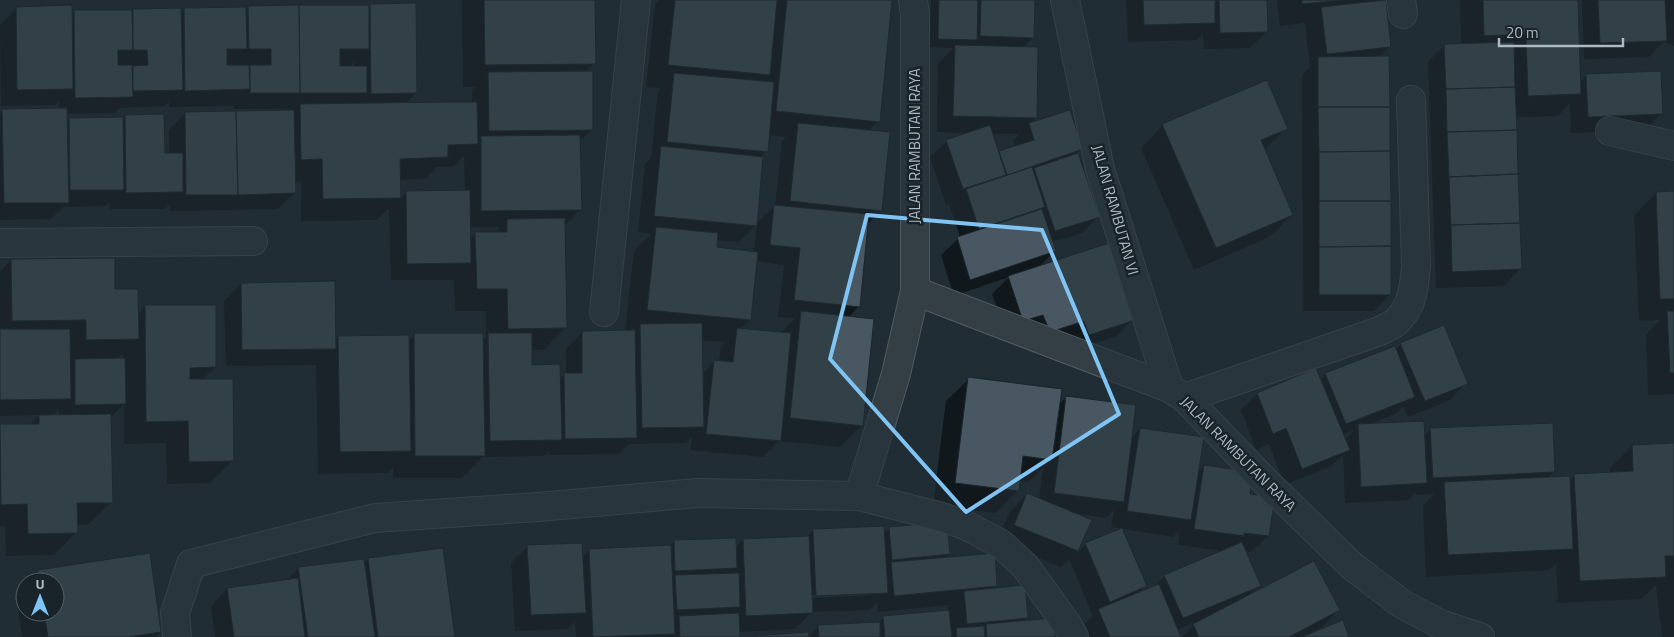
<svg xmlns="http://www.w3.org/2000/svg" width="1674" height="637" font-family="'Titillium Web',sans-serif">
<style>
.shadow{fill:#0007;fill-rule:evenodd}
.building{fill:#485761;stroke:#1a252c}
.lines{fill:none;stroke-linecap:round;stroke-linejoin:round}
.street-casing{stroke:#505c64;stroke-width:30}
.street{stroke:#333e45;stroke-width:28}
.marked{fill:none;stroke:#80c4f4;stroke-width:4;stroke-linejoin:round}
.labels{text-anchor:middle;stroke-width:5;stroke-linejoin:round;paint-order:stroke}
.street-label{font-size:15px;fill:#adb9c3;stroke:#18232a}
</style>
<rect width="100%" height="100%" fill="#202d35"/>
<path class="shadow" d="M462,0h131l1,63 -8,9 6,57 -13,13 2,67 -17,17 2,101 -22,23h-13v16l28,13 7,-5v-25l16,-17 43,-1 9,-80 17,-17 -13,-2 7,-68 6,-6 7,-67 3,-3 -15,-1 9,-83 4,-4h117l-1,2 3,-2h113l-13,121 -10,10 13,79 -14,15 -8,81 -11,12 14,107 -22,22 -62,-6 -15,16 -73,-7 2,-13 -6,6 -57,1 -10,10 -70,1v-4l-5,5 -62,1 -20,21h-69v-11l-5,6 -70,1 -2,-109 -90,1 -2,-65 17,-17 94,57 4,-4 69,4 6,-6 68,6 4,-4v-26h-31l-1,-31h-63l-2,-72 -12,12 -76,1v-40l-7,1v11l-16,16 -108,2v-7l-5,5h-55v-7l-4,4 -43,1 -12,12 -51,1v-107l2,-2 57,-2v-8l-4,4 -54,1 -1,-81 17,-17 54,7 4,-3 105,-3v5l5,-5 60,2 4,-4 118,2 3,-4 46,88 -11,11 67,-1v-13l3,-3h-12zM354,62v5h-5zM169,102v5l65,-1v3h52v2l-101,2 -16,17v25h-5l-38,-39 -3,2 -54,1 -3,3v-8l49,-1 5,-5 45,-2zM768,135l18,2 -4,4 -7,65 -20,19 5,-67 6,-7zM464,156l1,36h-59l-6,7 -1,-19 26,-1 12,-12 17,-1zM757,224l-3,28 -39,-3 1,-9 23,2zM469,227h31l-6,6h-18l-6,6zM756,261l28,4 -6,52 17,1 -15,16 -40,-5 10,-9zM701,340l24,2 -4,4 -2,16h-5l-12,12z
M931,0h103l-1,37 -10,11 12,70 -7,6 41,-12 13,37 -5,4 21,63 -16,17 -30,9 3,9 -17,17 95,51 -16,17 -45,15 -65,-14 -15,-43 17,-17 -55,19 -13,-41 19,-18 -11,-33 -3,1 -16,-48 17,-16 21,-8 -31,-1 1,-69 15,-15 -23,-1zM991,134h28l-6,7 2,6 -17,6z
M1126,0h140l1,31 -17,17 -46,1 -1,-15 -6,6 -69,2z
M1277,0h101l-2,2 13,45 -10,11 11,236 -16,17h-71l-1,-236 8,-8 -5,-44 -25,3z
M1460,0h117l3,82 7,-7 74,39 -16,16 -74,3 -1,-30 -12,13 -43,1 5,152 -16,17 -68,2 -8,-226 17,-17h16z
M1582,0h92v46l-11,-4 -14,15 -65,2z
M1163,125l123,3 -22,22 28,65 -23,22 -75,33 -53,-122z
M1674,192v202l-26,1 -2,-60 14,-15 -21,1 -5,-106 22,-22z
M11,260l103,31 24,23 7,-8 70,61 -14,14 31,80 -22,22 -43,1 -1,-41 -42,1v-40l-14,14 1,84 -22,22 -13,1v7l-22,23 -48,1 -1,-30h-5v-100l30,-1 10,-10 -40,1v-144zM123,353v6l-6,1zM59,409v7h-6z
M1401,344l65,39 -16,17 -42,17 -5,-11 -6,7 -29,12 55,12 8,-7 123,42 -6,6 21,3 6,-6 35,-2v-5l22,-22 42,-2v193h-12l-6,-52 -14,14 -84,4 -2,-39 -7,6 -123,7 -3,-71 11,-12 -18,1v-3l-7,8 -64,3 -2,-48 -12,11 -46,19 -16,-41 -13,6 -15,-40 16,-16 63,-14 6,-6 69,-24zM1354,430l-10,10 -2,-5z
M969,379l89,26 9,-8 64,41 9,-9 57,44 7,-7 44,29 20,41 -17,16 -6,-1 14,34 -10,10 89,15 -16,17 -11,5 1,2 36,3h-166l16,-16 -21,9 3,7h-93l-5,-10 11,-11 -24,-57 -8,8 -63,-26 12,-30 17,-17 12,5 4,-31 -14,14 -10,-1 -1,9 -22,23 -63,-8 13,-104zM1114,510l-3,17 62,10 7,-7 -2,15 46,6 -59,25 -12,12 -17,7 9,-9 -59,-42 -10,10 15,-34 -13,-6 28,4z
M890,528l59,26 -6,5 53,26 -4,4 35,29 -5,4 31,15h-245l11,-11 58,-2 7,-7 64,-6 -1,-3 4,-3 -73,7 -1,-10 -7,8 -58,2 -17,17 -57,3v5h-162l-1,-15 -7,7 -53,2 -4,-68 17,-17 54,12 7,-7 81,-5 4,-4 61,6 8,-8 63,-2 7,-8 71,4zM871,593v2l-61,3v-3z
M368,559l85,78h-238l-4,-31 16,-17 59,-8 13,-13 65,-4z
M38,571l122,61 -5,5h-133l-6,-44 9,-9v28h30v-30h-28z"/>
<path class="building" d="M484,0h111l1,64 -111,1z
M675,0h102l-7,75 -102,-10z
M787,0h105l-12,122 -104,-11z
M939,0h39l-1,40 -39,-1z
M981,0h54l-1,38 -54,-2z
M1143,0h72v23l-71,2z
M1219,0h48l1,32 -48,1z
M1302,0h41l-41,4z
M1386,0l5,47 -64,7 -6,-47z
M1483,0h95l3,94 -53,2 -2,-62 -42,2z
M1598,0h67l2,41 -67,2z
M416,3l1,90 -46,1 -1,-90z
M72,5l1,84 -56,1 -1,-83z
M299,5l1,88h-50v-28h21v-16h-22l-1,-43z
M299,5h70v44h-29v17h27v27h-67z
M246,7l1,42h-20v16h22l1,24 -65,2 -1,-83z
M181,8l2,82 -50,1v-25l15,-1 -1,-15h-14v-41z
M74,10h58l1,40h-15v15h14l1,32 -58,1z
M1514,42l1,45 -69,2 -2,-45z
M955,45l83,2 -1,71 -84,-2z
M1389,56l1,51h-72v-50z
M593,71v59l-104,1 -1,-59z
M1661,71l2,43 -75,3 -2,-43z
M674,73l100,9 -6,70 -101,-10z
M1267,80l21,49 -27,11 32,75 -77,33 -54,-124z
M1515,87l2,43 -70,2 -1,-43z
M448,102h29l1,42 -30,1v12l-48,2 1,39 -78,1 -1,-40 -21,1 -1,-56z
M1318,107h72v44l-71,1z
M67,108l2,95h-65l-2,-94z
M294,110l2,83 -58,2 -2,-84z
M1070,110l13,39 -76,26 -8,-24 35,-11 -5,-17z
M236,111l2,84h-52l-1,-83z
M164,114l1,39h18v39l-57,1 -1,-78z
M123,117l1,73h-54l-1,-72z
M798,123l92,9 -8,79 -92,-10z
M990,125l16,50 -43,14 -17,-49z
M1517,130l1,44 -69,3 -2,-45z
M580,135l2,75 -101,1v-75z
M661,146l102,11 -6,69 -103,-10z
M1390,151l1,50h-72v-49z
M1078,153l22,64 -45,14 -21,-63z
M1032,167l13,40 -66,22 -13,-40z
M1518,174l2,49 -69,2 -2,-48z
M470,190l1,73 -64,1 -1,-73z
M1674,191v108h-14l-4,-107z
M1319,201h72v45l-72,1z
M774,205l95,9 -9,93 -66,-7 6,-52 -30,-3z
M1042,209l14,42 -86,29 -13,-43z
M565,218l2,110 -59,1 -1,-40h-30l-2,-57h32v-13z
M1520,223l2,46 -70,3 -1,-47z
M656,227l62,6 -1,14 41,5 -7,68 -104,-10z
M1109,243l26,77 -46,15 -5,-14 -34,11 -7,-17 -20,6 -15,-45z
M1391,246v49h-72v-48z
M115,258v31h23l1,50 -53,1v-20l-74,1 -1,-62z
M335,281l1,68 -94,1 -1,-67z
M145,305h71v62l-26,1v11h43l1,82 -45,1 -1,-41 -42,1z
M801,311l73,8 -11,107 -73,-8z
M1667,311h7v62h-4z
M702,323l2,104 -62,1 -2,-104z
M1444,325l24,59 -43,17 -25,-58z
M737,328l54,5 -10,108 -75,-7 8,-74 19,2z
M0,329h70l1,70 -71,1z
M635,330l2,108 -72,1 -1,-66h18v-42z
M414,333h69l2,123h-70z
M488,333h44v32l28,-1 2,76 -72,1z
M409,335l2,116 -71,1 -2,-116z
M1395,346l20,51 -69,27 -21,-51z
M125,358l1,46 -51,1v-46z
M1316,368l34,82 -48,19 -16,-41 -13,6 -16,-41z
M968,377l94,12 -10,71 -29,-4 -4,35 -64,-8z
M1066,396l70,9 -12,97 -70,-9z
M111,414l2,89h-36l1,30 -50,1 -1,-30 -26,1 -1,-81h39v-9z
M1424,421l3,62 -66,4 -3,-63z
M1553,423l2,49 -122,6 -3,-50z
M1140,428l64,9 -13,83 -64,-9z
M1674,443v113h-9l1,21 -86,4 -6,-107 59,-3 -1,-26z
M1204,465l49,7 -3,22 25,3 -6,39 -25,-3v3l-50,-7z
M1570,476l3,73 -125,6 -4,-73z
M1027,493l65,27 -14,31 -64,-26z
M947,522l3,32 -58,6 -3,-33z
M884,526l4,67 -72,3 -3,-67z
M1122,528l25,58 -37,16 -25,-59z
M809,536l4,77 -67,3 -3,-77z
M736,538l1,30 -62,3 -1,-31z
M1242,542l19,44 -78,32 -19,-43z
M582,543l4,70 -55,2 -4,-70z
M671,545l4,89 -82,3 -4,-88z
M443,548l12,89h-77l-10,-79z
M150,553l11,79 -32,5h-81l-4,-25h11v-30h-16l-1,-12z
M995,553l2,33 -103,10 -3,-34z
M364,559l11,78h-67l-10,-70z
M1314,561l26,49 -51,27h-90l-6,-13z
M739,573l1,34 -63,3 -2,-35z
M298,578l7,59h-71l-7,-49z
M1159,584l22,53h-71l-12,-28z
M1025,585l3,33 -61,6 -3,-33z
M949,610l3,27h-67l-2,-21z
M739,613l1,24h-60l-1,-21z
M1053,618l2,19h-68l-1,-13z
M1343,620l6,17h-47z
M880,622v15h-61l-1,-12z
M984,626l1,11h-28l-1,-9z
M808,632l1,5h-54v-1z"/>
<g class="lines">
<g class="street-casing">
<path id="street" d="M1065,0l35,169 69,219
M1401,0l2,14
M1610,131l64,15
M0,243l253,-2
M915,291l254,97 16,10 78,81 89,87 50,38 38,20 40,13
M604,312l32,-312
M1185,398l195,-67 15,-8 9,-10 6,-11 4,-17 2,-19 -5,-166
M859,496l37,-122 19,-83v-276l-2,-15
M177,637l-2,-24 16,-49 184,-46 163,-11 160,-14 161,3 83,21 23,8 36,19 24,22 43,60 6,11"/>
</g>
<use href="#street" class="street"/>
</g>
<path d="M0 0H1674V637H0ZM867,215l175,15 77,184 -153,98 -136,-153z" fill="#202d35" fill-opacity=".55" fill-rule="evenodd"/>
<path class="marked" d="M867,215l175,15 77,184 -153,98 -136,-153z"/>
<g class="labels">
<g class="street-label">
<text transform="translate(915 146) rotate(-90)" y="5">JALAN RAMBUTAN RAYA</text>
<text transform="translate(1115 210) rotate(74)" y="5">JALAN RAMBUTAN VI</text>
<text transform="translate(1238 454) rotate(45)" y="5">JALAN RAMBUTAN RAYA</text>
</g>
</g>
<g transform="translate(40 597)"><circle r="24" fill="#18232a" stroke="#545f67"/>
<path d="M0-4L9 19L0 12L-9 19Z" fill="#80c4f4"/>
<text y="-8" font-size="14" font-weight="bold" text-anchor="middle" fill="#adb9c3">U</text>
</g>
<path d="M1499 38v8h124v-8" fill="none" stroke="#adb9c3" stroke-width="2.5"/>
<text x="1506" y="38" font-size="15" fill="#adb9c3" stroke="#18232a" stroke-width="4" paint-order="stroke">20 m</text>
</svg>
